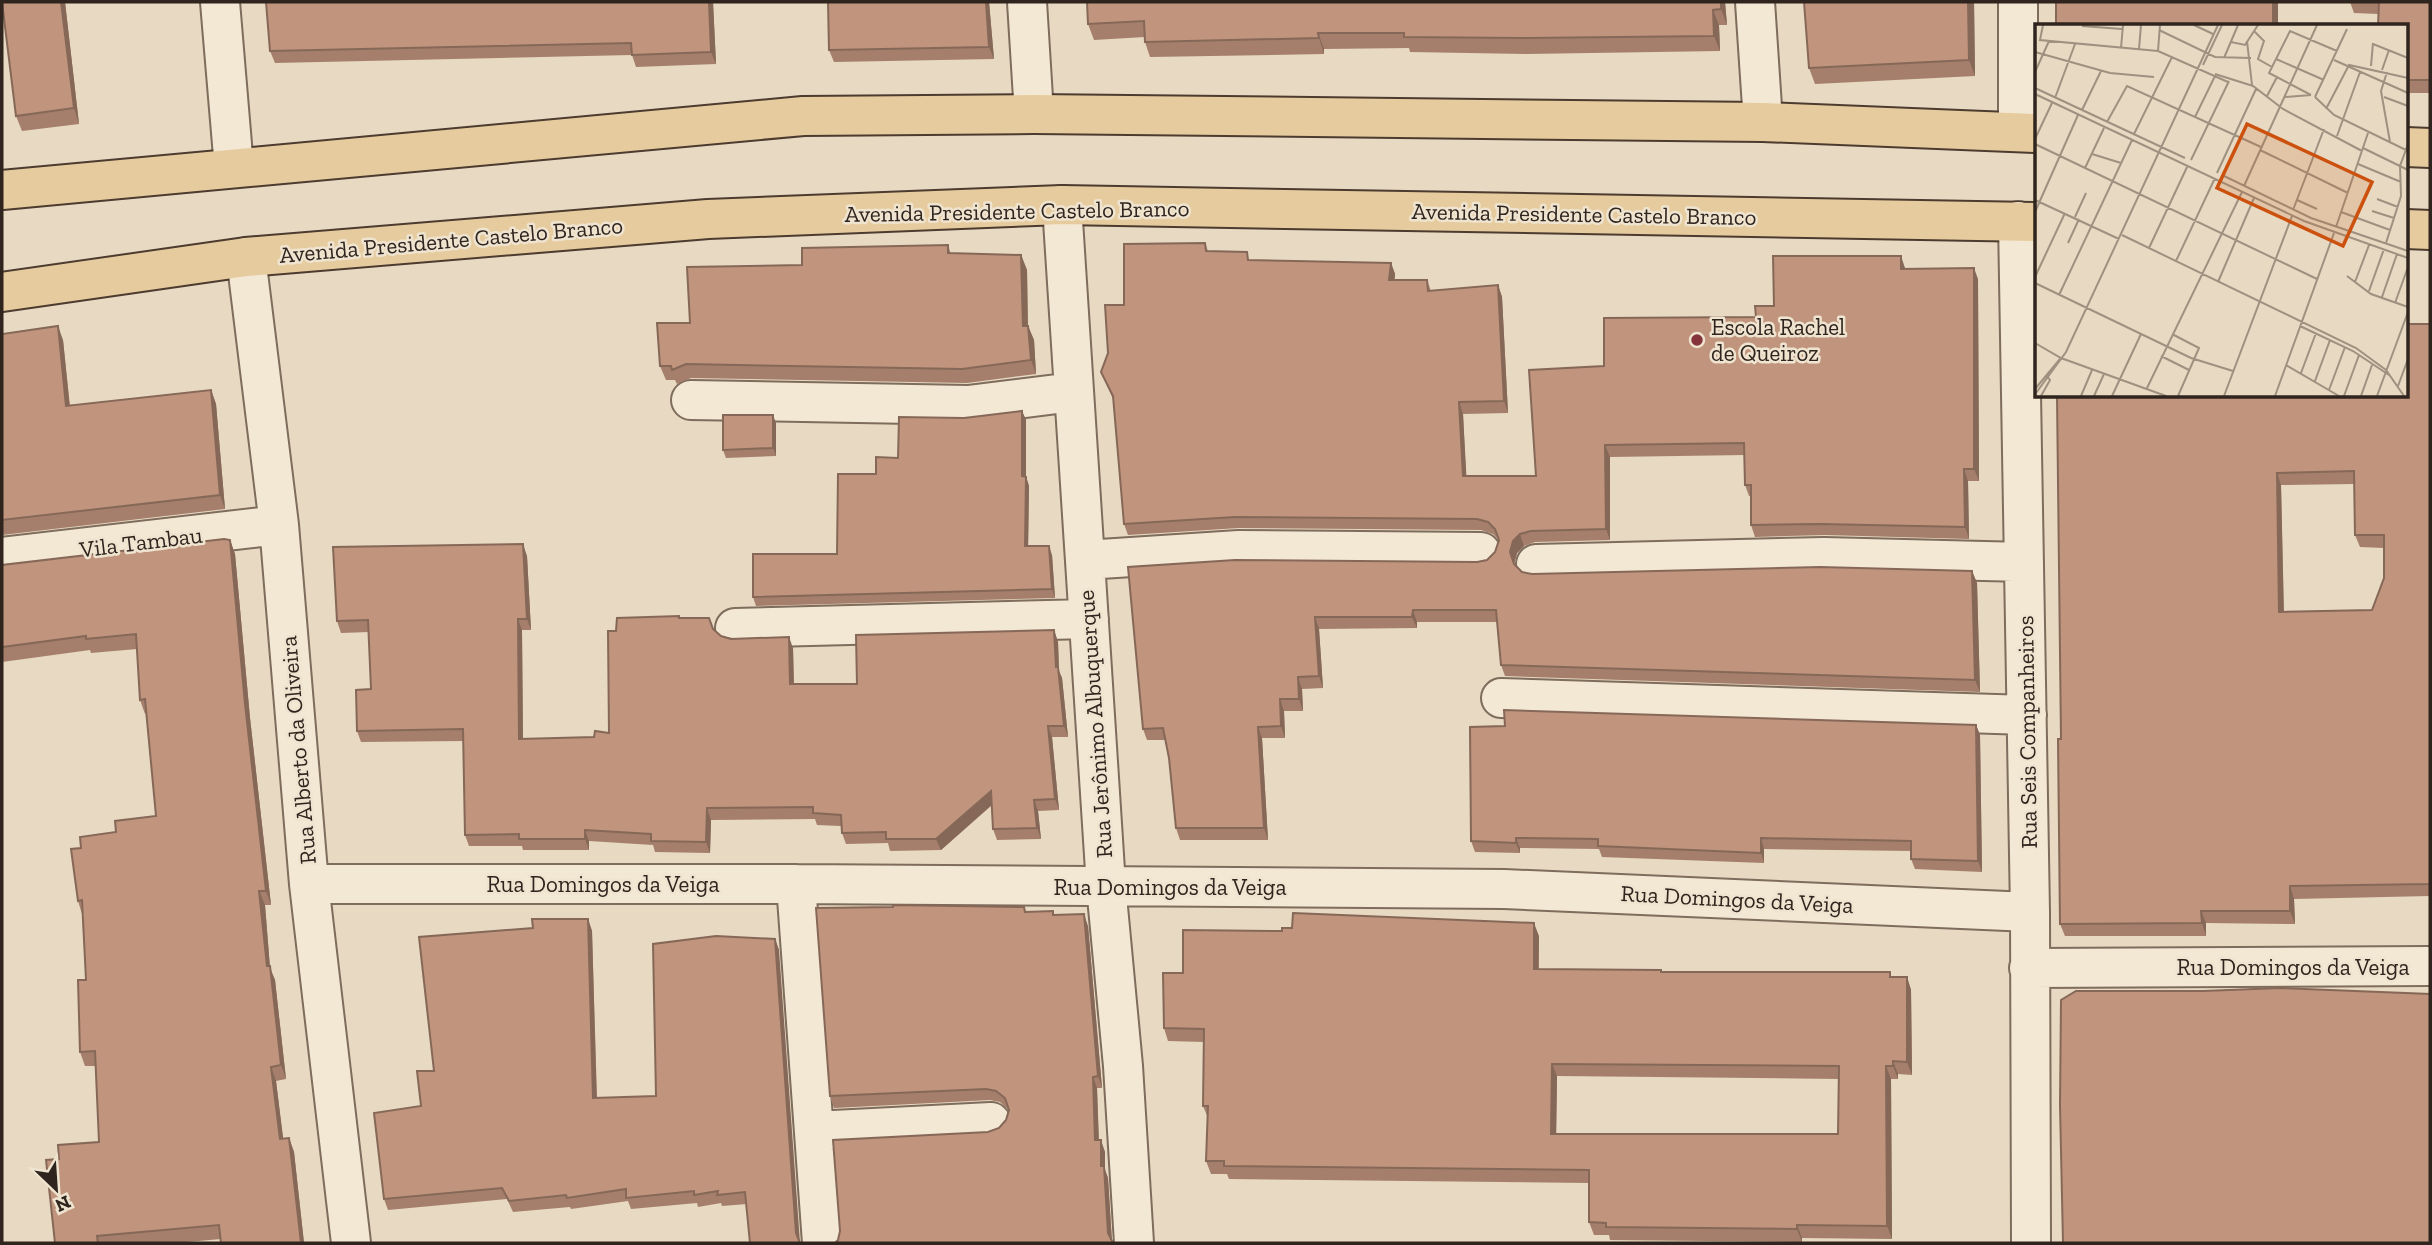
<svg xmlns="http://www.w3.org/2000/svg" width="2432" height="1245" font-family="'Zilla Slab',serif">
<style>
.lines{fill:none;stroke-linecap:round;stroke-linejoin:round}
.minor-casing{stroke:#7e6c5c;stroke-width:42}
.major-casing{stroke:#4c3b2f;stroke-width:42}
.minor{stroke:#f3e8d4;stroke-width:38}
.major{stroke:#e6cb9e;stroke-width:38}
.wall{fill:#a57f6c;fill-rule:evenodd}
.shaded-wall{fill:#866858}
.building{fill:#c0947d;stroke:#866858;stroke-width:2;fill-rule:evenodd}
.poi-dot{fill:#85343a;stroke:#efe4d0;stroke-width:2.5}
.labels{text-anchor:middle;stroke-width:5;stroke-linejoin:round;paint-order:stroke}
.street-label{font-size:23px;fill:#30251e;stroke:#efe4d0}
.poi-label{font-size:23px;fill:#30251e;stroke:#efe4d0;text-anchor:start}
.inset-road{fill:none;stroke:#9e9180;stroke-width:2}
.view{fill:#cc510f;fill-opacity:0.15;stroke:#cc510f;stroke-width:3.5}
.inset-edge{fill:none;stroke:#30251e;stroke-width:3.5}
</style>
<rect width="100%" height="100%" fill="#e7d9c2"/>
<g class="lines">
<g class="minor-casing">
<path id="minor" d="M220,2l14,166
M1027,2l7,112
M1755,2l8,120
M2018,132v-130
M1062,205l44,681 17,180 11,177
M2018,221l12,691 1,331
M246,257l33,268 30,359 42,359
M691,400l277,5 105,-13
M2,557l277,-32
M1085,560l154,-10 242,2
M1536,564l288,-7 200,5
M735,628l354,-9
M1501,698l526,17
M309,884h487l708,5 526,23
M796,884l26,359
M2029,968l401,-2
M814,1131l177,-9"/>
</g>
<g class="major-casing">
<path id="major" d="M2406,147l24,1
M2,190l801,-74 231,-2 729,8 273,11
M2406,229l24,1
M2,292l244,-35 462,-38 354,-14 974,17"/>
</g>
<use href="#minor" class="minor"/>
<use href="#major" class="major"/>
</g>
<path class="wall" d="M65,2l14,122 -57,7 -6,-15z
M266,2h447l3,62 -80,3 -4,-12 -357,8 -5,-12z
M989,2l5,57 -160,3 -5,-12z
M1087,2h638l2,23h-8l1,26 -194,3 -116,-2 -1,-4 -85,1v5l-174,3 -5,-15v-5l-51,3 -6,-16z
M1804,2h170l1,74 -160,8 -6,-16z
M2350,2h80v91h-24v-67l-27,-12 -25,-1z
M1205,243l3,8 42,9 141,3 4,11 -1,6h33l4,11 67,-6 4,12 6,116 -45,1 3,62h70l68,-110 152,-49 18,-11 131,-37 73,10 1,202h-11l1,58 -144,-4 -70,2 -4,-12v-29h-2l-4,-11v-30l-135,2v83l-75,2 -11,4 -7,7 -3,11 8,8 10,2 440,-3 5,12 3,109 -475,-16 -4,-11 -4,-43h-80v6l-98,1 4,59 -21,1 1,22h-19l1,27h-23l6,102h-88l-4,-12 -7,-70 -4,-18h-18l-4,-11 -15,-162 349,-5 10,-2 8,-8 4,-12 -6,-6 -12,-4 -242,-2 -111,7 -4,-11 -11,-125 -12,-27 23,-67z
M948,245l3,9 70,1 6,15 1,56 6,14 2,34 -69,9 -276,-5 -14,6 -2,-4h-9l-6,-14 30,-43 112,-58z
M2430,324v572l-136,3 1,25 -89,-1v13h-141l-5,-12 1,-185 -4,-343h349zM2354,484l1,51 5,12 24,1v30l-12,32 -88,2 -3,-127z
M2,334l61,6 7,66 141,-16 5,14 9,105 -223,26z
M1022,411l4,9v56l3,10 -1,60 24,9 3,43 -299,8 -3,-9 84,-43 39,-80 22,-16 66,-40z
M776,423v33l-50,2 -3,-8z
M230,540l5,14 15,164 21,187h-6l5,63 5,12 11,99 -10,2 7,58 6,-1 5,14 10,91h-83v-4l-45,4h-121l4,-84 40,-17 -3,-76h-11l-5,-14 6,-72 -4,-66 -4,-13 3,-53 35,-16 40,-16 -10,-103 -1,1 -5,-14 -3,-51 -46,4 -1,-3 -88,12v-97z
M527,556l4,74h-9l1,109 71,-2 15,-4 7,-102 63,-15 1,2 33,11 8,7 72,12 1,36h63l197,-54 4,12 1,29 3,7 6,59h-16l7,73 -21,1 3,28 -44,1 -4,-11 -1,-24 -51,45 -51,1 -2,-8 -42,1 -4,-11 -1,-7 -24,-1 -2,-6 -104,1 -1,33 -55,-1 -2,-7 -64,-4v9h-66l-1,-4h-53l-4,-11 -2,-94 -102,1 -4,-11 14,-42 -2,-57 -28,1 -4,-12z
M1976,725l4,10 2,137 -67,-3 -4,-10v-8l-147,-2v14l-162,-6 -3,-8 -79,-1v5l-45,-1 -4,-11z
M1024,907l2,5 27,-1 1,4 34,11 14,162h-5l2,52 6,12v18l3,8 4,63 -124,-109 11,-4 7,-8 2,-11 -8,-7 -10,-2 -156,8 -4,-12z
M588,919l4,12 5,167 59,-2 119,-157 4,11 -32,254 -25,2 -1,-3 -23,4 -1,-4 -66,6 -3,-8 -57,8 -1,-2 -57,5 -6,-13 -119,11 -4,-11 50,-128 99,-143z
M1539,936v33l368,8 4,13 1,85 -14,-1v5h-7l1,160 -90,-1v4l-192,-2 -1,-5h-15l-5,-13v-39l-360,-4 -2,-5h-16l-5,-13 2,-43 -5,-12 1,-64 -36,-1 -4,-13 19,-55zM1557,1076l282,3 -1,55h-282z"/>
<path class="shaded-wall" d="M61,2h4l14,122 -5,-16z
M709,2h4l3,62 -5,-12z
M986,2h3l5,57 -5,-12z
M1721,2h4l2,23 -6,-16z
M1968,2h6l1,74 -6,-16z
M2273,2h5v24h-5z
M1713,10l6,15 1,26 -6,-15z
M1318,33l6,16v5l-5,-16z
M1021,255l6,15 1,70 -5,-14z
M1901,256l4,12v12l-4,-11z
M1391,263l4,11 -1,18 -5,-12z
M1974,268l4,11 1,202 -5,-12z
M1498,285l4,12 6,116 -4,-12z
M58,326l5,14 8,80 -5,-14z
M1028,326l6,14 2,34 -5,-14z
M211,390l5,14 9,105 -5,-14z
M1459,402l4,12 4,73 -4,-11z
M1022,411l4,9v65l-4,-9z
M773,415l3,8v33l-3,-8z
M1605,445l5,12v83l-4,-11z
M1964,469l4,12 1,58 -4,-12z
M2277,473l4,12 3,140 -5,-13z
M1026,477l3,9 -1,69 -3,-9z
M1520,534l4,12 -7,7 -3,11 4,12 -8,-24 3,-11z
M230,540l5,14 15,164 21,187 -5,-14 -21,-187z
M523,544l4,12 4,74 -4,-11z
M1049,546l3,9 3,43 -3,-9z
M1972,571l5,12 3,109 -5,-12z
M1413,610l4,12v6l-5,-11z
M1315,617l4,12 4,59 -4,-12z
M518,619l4,11 1,120 -4,-11z
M1054,630l4,12 1,29 3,7 6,59 -4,-11 -8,-59z
M789,637l4,11 1,47 -4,-11z
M1298,677l4,12 1,22 -4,-12z
M1280,699l4,12 1,27 -4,-12z
M1976,725l4,10 2,137 -4,-11z
M1048,726l4,11 7,73 -4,-11z
M1258,727l4,11 6,102 -4,-12z
M991,791l4,11 -54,48 -5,-11z
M1034,800l4,11 3,28 -4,-11z
M707,808l4,12 -1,33 -4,-11z
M585,830l4,11v9l-4,-11z
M1516,838l4,10v5l-4,-10z
M1761,838l3,11v14l-3,-10z
M2290,886l4,13 1,25 -5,-13z
M259,891l6,14 5,63 5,12 11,99 -5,-14 -14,-99z
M2201,911l5,12v13l-4,-13z
M1084,914l4,12 14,162 -4,-12z
M588,919l4,12 5,179 -4,-12z
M1534,923l5,13 -1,46 -4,-13z
M775,939l4,11 21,293 -4,-10z
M1907,977l4,13 1,85 -5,-13z
M1893,1061l5,13v5l-5,-13z
M1552,1064l5,12 -1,71 -5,-13z
M1886,1066l5,13 1,160 -5,-13z
M271,1067l5,14 9,72 -5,-14z
M1093,1077l4,11 2,63 -4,-11z
M289,1138l5,14 10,91h-3z
M1101,1140l4,12v18l3,8 4,65 -4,-10 -7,-67z
M1797,1225l5,13v4l-5,-13z"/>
<path class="building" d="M2,2h59l13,106 -58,8z
M266,2h443l2,50 -79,3 -1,-12 -361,8z
M828,2h158l3,45 -160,3z
M1087,2h634v7l-8,1 1,26 -193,2 -117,-1v-4h-86l1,5 -174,4 -1,-21 -56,3z
M1804,2h164l1,58 -160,8z
M2056,2h217v24h-217z
M2379,2h51v78h-24v-54h-28z
M1205,243l1,8 41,1 1,8 143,3 -2,17h38l1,11 70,-6 6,116 -45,1 4,74h73l-7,-106 75,-4v-48l152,-1 -1,-11h19l-1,-50h128v13l73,-1v201h-10l1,58 -145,-3 -69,1v-40h-6l-1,-42 -139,2 1,84 -75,2 -11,3 -7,7 -3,11 4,12 8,8 10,2 288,-7 152,4 3,109 -474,-15 -5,-55h-83l-1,7h-97l4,59 -21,1 1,22h-19l1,27 -23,1 6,101h-88l-7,-70 -6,-30 -20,1 -15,-162 107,-7 242,2 10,-2 8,-8 4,-12 -4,-11 -7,-7 -11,-3 -242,-2 -111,7 -11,-128 -12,-24 7,-19 -3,-48h19v-61z
M948,245v8l73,2 2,71h5l3,34 -69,9 -276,-5 -14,6 -1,-4h-11l-3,-43h33l-3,-56 115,-2v-17z
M2406,324h24v560l-140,2v25h-89l1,12 -142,1 -2,-185h3l-4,-343h349zM2354,471l1,64h29v43l-12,32 -93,2 -2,-139z
M58,326l8,80 145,-16 9,105 -218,25v-186z
M1022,411v65l4,1 -1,69h24l3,43 -299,8v-43h84l1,-80h38v-17l22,1 1,-41 65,1z
M723,415h50v33l-50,2z
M224,539l6,1 15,164 21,187h-7l8,75h3l11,99 -10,2 9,72 9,-1 12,105h-80l-2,-18 -122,11 1,7h-43l-9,-83 13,-1 -1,-14 41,-3 -4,-91 -15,1 -2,-72h8l-4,-80 -4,1 -7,-52 10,-1 -1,-11 36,-5 -1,-11 41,-5 -11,-117 -5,1 -4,-66 -50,5v-3l-84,11v-82z
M523,544l4,75h-9l1,120 75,-2 1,-6 14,2 -1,-102h8l1,-13 62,-2v2h30l4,11 8,7 10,3 58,-2 1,47h67l-1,-49 198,-5 2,37h2l6,59h-16l7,73 -21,1 3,28 -44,1 -2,-38 -55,48h-50v-7l-44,1 -1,-18 -28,-2v-6l-106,1 -1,34 -55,-1v-7l-66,-4v9h-66v-5l-54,1 -2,-106 -106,2 -1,-41 15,-1 -3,-69 -31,1 -4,-74z
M1504,710l472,15 2,136 -67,-2v-18l-150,-3v15l-163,-7v-7l-82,-1v5l-45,-2 -1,-114 35,-1z
M893,905l131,2 1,5 28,-1v4l31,-1 14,162 -5,1 2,63h6v26h3l4,67 5,10h-278l3,-3 2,-9 -7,-91 155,-8 11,-4 7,-8 3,-10 -4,-12 -9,-7 -10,-2 -156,7 -14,-188 77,-1z
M1293,913l241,10v46l127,1v2h229v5h17v85l-14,-1v5h-7l1,160 -90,-1v4l-191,-2v-4l-17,-1v-52l-365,-4v-5h-18l2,-55h-5l1,-77 -40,-1 -1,-55h20v-43l99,1v-3h10zM1552,1064l287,2 -1,68h-287z
M532,919h56l5,179 63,-2 -3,-152 63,-8 59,3 21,294 4,10h-50l-5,-51 -28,3 1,-4 -24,4v-4l-68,7v-9l-59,9 -1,-3 -57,6 -7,-13 -118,11 -10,-86 47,-7 -4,-35h17l-15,-134 114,-9z
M2280,988l150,6v249h-367l-3,-138 1,-105 15,-9h127z"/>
<circle class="poi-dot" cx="1697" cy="340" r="7"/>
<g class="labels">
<g class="street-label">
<text transform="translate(1017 211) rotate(-1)" y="8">Avenida Presidente Castelo Branco</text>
<text transform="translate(1584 214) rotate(1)" y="8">Avenida Presidente Castelo Branco</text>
<text transform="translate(451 240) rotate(-5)" y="8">Avenida Presidente Castelo Branco</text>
<text transform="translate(141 542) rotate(-7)" y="8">Vila Tambau</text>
<text transform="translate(1095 724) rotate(-94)" y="8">Rua Jerônimo Albuquerque</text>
<text transform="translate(2027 732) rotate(-91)" y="8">Rua Seis Companheiros</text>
<text transform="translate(298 750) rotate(-95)" y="8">Rua Alberto da Oliveira</text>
<text x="603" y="892">Rua Domingos da Veiga</text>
<text x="1170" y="895">Rua Domingos da Veiga</text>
<text transform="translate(1737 899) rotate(3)" y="8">Rua Domingos da Veiga</text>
<text x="2293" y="975">Rua Domingos da Veiga</text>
</g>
<g class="poi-label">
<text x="1711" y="335">Escola Rachel<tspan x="1711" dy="26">de Queiroz</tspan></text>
</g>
</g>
<g transform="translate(2035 24)">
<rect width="373" height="373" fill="#e7d9c2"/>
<path class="inset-road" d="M8,1l-3,15 118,11 70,31M159,1l19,9M47,2l40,3M124,6l56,27 36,1M219,7l10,10 -6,18 14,8M212,17l5,44M196,18l14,3 13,-20M338,20l35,14M86,24l2,-23M104,25l2,-24M123,27l2,-26M0,28l75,21 44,4M189,34l14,-33M241,35l48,21M299,36l74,33M168,41l19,-40M336,42l2,-23M347,46l7,-20M0,48l14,-31M352,48l-6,19 9,51M180,50l38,12 30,23 79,42M0,64l150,70M0,70l269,127 104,37M276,71l-42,-22 21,-42 47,20M232,72l10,-19M250,73l26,-2M280,73l19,18 74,36M280,73l32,-68M349,73l24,9M20,74l20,-54M291,85l23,-44 59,13M47,86l19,-39M160,93l20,-41M72,98l20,-36 134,61M99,110l38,-77M302,112l23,-64M0,115l17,-36M0,120l282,135M328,124l45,22M225,126l88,43M57,130l29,9M156,136l38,-79M323,140l43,18M50,144l19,-40M182,149l39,-84M189,152l87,42 97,33M209,162l73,-161M342,175l21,8M0,176l84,39M262,176l20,9M258,186l31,-81M337,187l22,7M0,188l43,-97M306,188l49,18M40,193l11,-24M301,203l32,-94M87,211l234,113 30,22 18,26M33,219l11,-24M351,219l15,-47 -1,-30 8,-22M114,224l39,-83M141,237l39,-83M312,252l24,18 37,13M0,253l30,-64M183,258l36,-84M320,258l14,-37M0,259l156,75 42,13M334,267l15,-42M24,271l73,-155M347,273l15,-43M360,279l13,-36M265,302l53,25 36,24M137,310l27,14 -21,48M0,319l26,15 105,38M126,332l28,14M251,341l53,31M266,349l15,-40M280,357l15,-41M363,362l10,-27M112,364l95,-196M0,365l25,-30M294,366l16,-43M1,369l30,-41 152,-327M6,372l9,-16 -3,-4M46,372l11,-26M59,372l10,-22M77,372l29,-62M189,372l68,-180M240,372l59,-163M309,372l15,-41M326,372l11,-31M342,372l31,-84"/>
<path class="view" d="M212,100l125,58 -29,64 -126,-58z"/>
<rect width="373" height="373" class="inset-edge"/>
</g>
<rect width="2432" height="1245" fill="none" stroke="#30251e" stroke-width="7"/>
<g transform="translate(56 1189) rotate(155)" stroke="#efe4d0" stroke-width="5" paint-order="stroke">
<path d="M0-5L12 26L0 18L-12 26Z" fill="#30251e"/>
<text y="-10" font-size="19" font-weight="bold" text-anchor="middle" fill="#30251e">N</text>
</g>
</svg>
